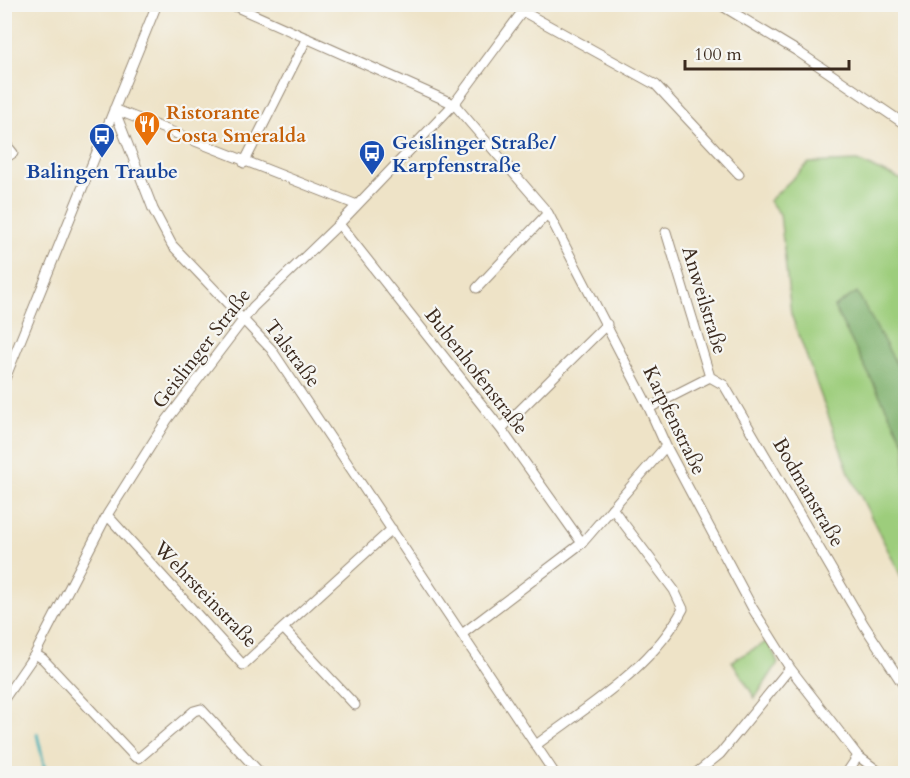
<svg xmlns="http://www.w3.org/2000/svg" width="910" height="778" font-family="Cardo,serif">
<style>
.green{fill:#9dcd7c;stroke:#6c7c4d;stroke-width:1.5}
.forest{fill:#7eb06c;stroke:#5c6d45;stroke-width:1.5}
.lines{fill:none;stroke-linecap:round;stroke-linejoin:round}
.stream{stroke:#40b1b9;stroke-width:3}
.street-casing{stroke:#948672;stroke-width:11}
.street{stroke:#fff;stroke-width:9}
.labels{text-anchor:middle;stroke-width:4.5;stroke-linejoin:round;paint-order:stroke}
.food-label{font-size:20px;font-weight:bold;fill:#c56008;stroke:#f6f6f2;text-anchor:start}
.transit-label{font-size:20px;font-weight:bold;fill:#164399;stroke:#f6f6f2;text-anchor:start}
.street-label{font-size:20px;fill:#3b2a1e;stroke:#f6f6f2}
</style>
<rect width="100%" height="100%" fill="#f6f6f2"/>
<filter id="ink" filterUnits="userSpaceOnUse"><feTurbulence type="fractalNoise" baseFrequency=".0167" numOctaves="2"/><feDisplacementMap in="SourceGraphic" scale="12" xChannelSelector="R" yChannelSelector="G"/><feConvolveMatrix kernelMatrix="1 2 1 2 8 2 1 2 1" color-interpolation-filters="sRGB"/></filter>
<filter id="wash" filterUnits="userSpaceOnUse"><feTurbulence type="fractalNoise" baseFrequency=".008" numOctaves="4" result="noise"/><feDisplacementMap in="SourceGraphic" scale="24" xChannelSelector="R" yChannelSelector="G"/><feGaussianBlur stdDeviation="1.35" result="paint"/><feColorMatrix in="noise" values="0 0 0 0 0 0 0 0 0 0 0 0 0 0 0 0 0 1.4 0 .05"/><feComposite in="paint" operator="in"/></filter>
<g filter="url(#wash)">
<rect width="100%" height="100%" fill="#eee3c7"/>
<path class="green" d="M857,161l48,20v199l-48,-87 -23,14 71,137v140l-55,-109 -59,-161 -11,-100 -11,-13 40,-38z
M768,641l10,22 -23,35 -23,-37z"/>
<path class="forest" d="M857,292l48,88v64l-71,-137z"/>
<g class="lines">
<path class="stream" d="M37,734l9,40"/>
</g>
</g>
<g filter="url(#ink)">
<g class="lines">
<g class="street-casing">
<path id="street" d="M230,4l224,100 94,109 101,195 17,38 87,163 37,59 68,88 24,18
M719,4l78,47 109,74
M4,9l4,-5
M524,12l132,73 83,89
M114,109l39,100 19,36 99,104 284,425
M114,109l243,96
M4,142l9,11 -9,6
M244,163l63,-125
M339,224l162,205 81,114
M666,232l44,145
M477,288l71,-75
M4,381l153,-377
M649,408l61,-31 14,8 140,240 42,64
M501,429l106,-105
M107,515l136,150 40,-37 72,77
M283,628l109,-99
M462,634l120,-91 84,-97
M35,654l8,5 92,98 4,1 55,-47 7,-2 60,65
M4,699l31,-45 72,-139 60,-95 86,-113 86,-83 115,-120 74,-100
M536,745c52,-39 116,-77 147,-136l-9,-19 -62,-82
M695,774l25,-20 70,-86
M846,774l12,-18"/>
</g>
<use href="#street" class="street"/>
</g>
</g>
<defs>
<g id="restaurant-pin" transform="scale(1.35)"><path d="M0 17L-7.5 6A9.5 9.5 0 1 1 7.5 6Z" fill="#e8710a" stroke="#f6f6f2"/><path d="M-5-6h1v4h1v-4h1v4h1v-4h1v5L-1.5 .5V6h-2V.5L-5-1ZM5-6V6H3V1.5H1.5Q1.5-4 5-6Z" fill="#fff"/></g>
<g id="bus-pin" transform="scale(1.35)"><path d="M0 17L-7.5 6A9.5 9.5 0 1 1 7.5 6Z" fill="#1a4fb4" stroke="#f6f6f2"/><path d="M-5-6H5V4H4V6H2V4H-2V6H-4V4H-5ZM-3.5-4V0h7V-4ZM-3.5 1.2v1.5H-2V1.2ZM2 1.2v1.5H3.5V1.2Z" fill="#fff"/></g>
</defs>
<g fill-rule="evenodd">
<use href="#restaurant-pin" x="147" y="124"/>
<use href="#bus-pin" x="102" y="136"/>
<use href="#bus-pin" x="372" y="153"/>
</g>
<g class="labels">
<g class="food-label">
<text x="166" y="119">Ristorante<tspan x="166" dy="23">Costa Smeralda</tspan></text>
</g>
<g class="transit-label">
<text x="392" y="149">Geislinger Straße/<tspan x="392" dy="23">Karpfenstraße</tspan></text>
<text x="102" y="178" text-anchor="middle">Balingen Traube</text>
</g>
<g class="street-label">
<text transform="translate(705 300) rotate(73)" y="7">Anweilstraße</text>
<text transform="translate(201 348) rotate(-52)" y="7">Geislinger Straße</text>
<text transform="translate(293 353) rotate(53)" y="7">Talstraße</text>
<text transform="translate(477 371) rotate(52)" y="7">Bubenhofenstraße</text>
<text transform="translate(675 420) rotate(64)" y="7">Karpfenstraße</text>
<text transform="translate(809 492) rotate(60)" y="7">Bodmanstraße</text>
<text transform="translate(206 594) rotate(46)" y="7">Wehrsteinstraße</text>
</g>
</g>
<rect width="910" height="778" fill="none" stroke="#f6f6f2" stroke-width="24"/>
<path d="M685 60v9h164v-9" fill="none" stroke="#3b2a1e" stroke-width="3"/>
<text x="694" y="60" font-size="18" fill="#3b2a1e" stroke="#f6f6f2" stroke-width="4.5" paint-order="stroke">100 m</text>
</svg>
